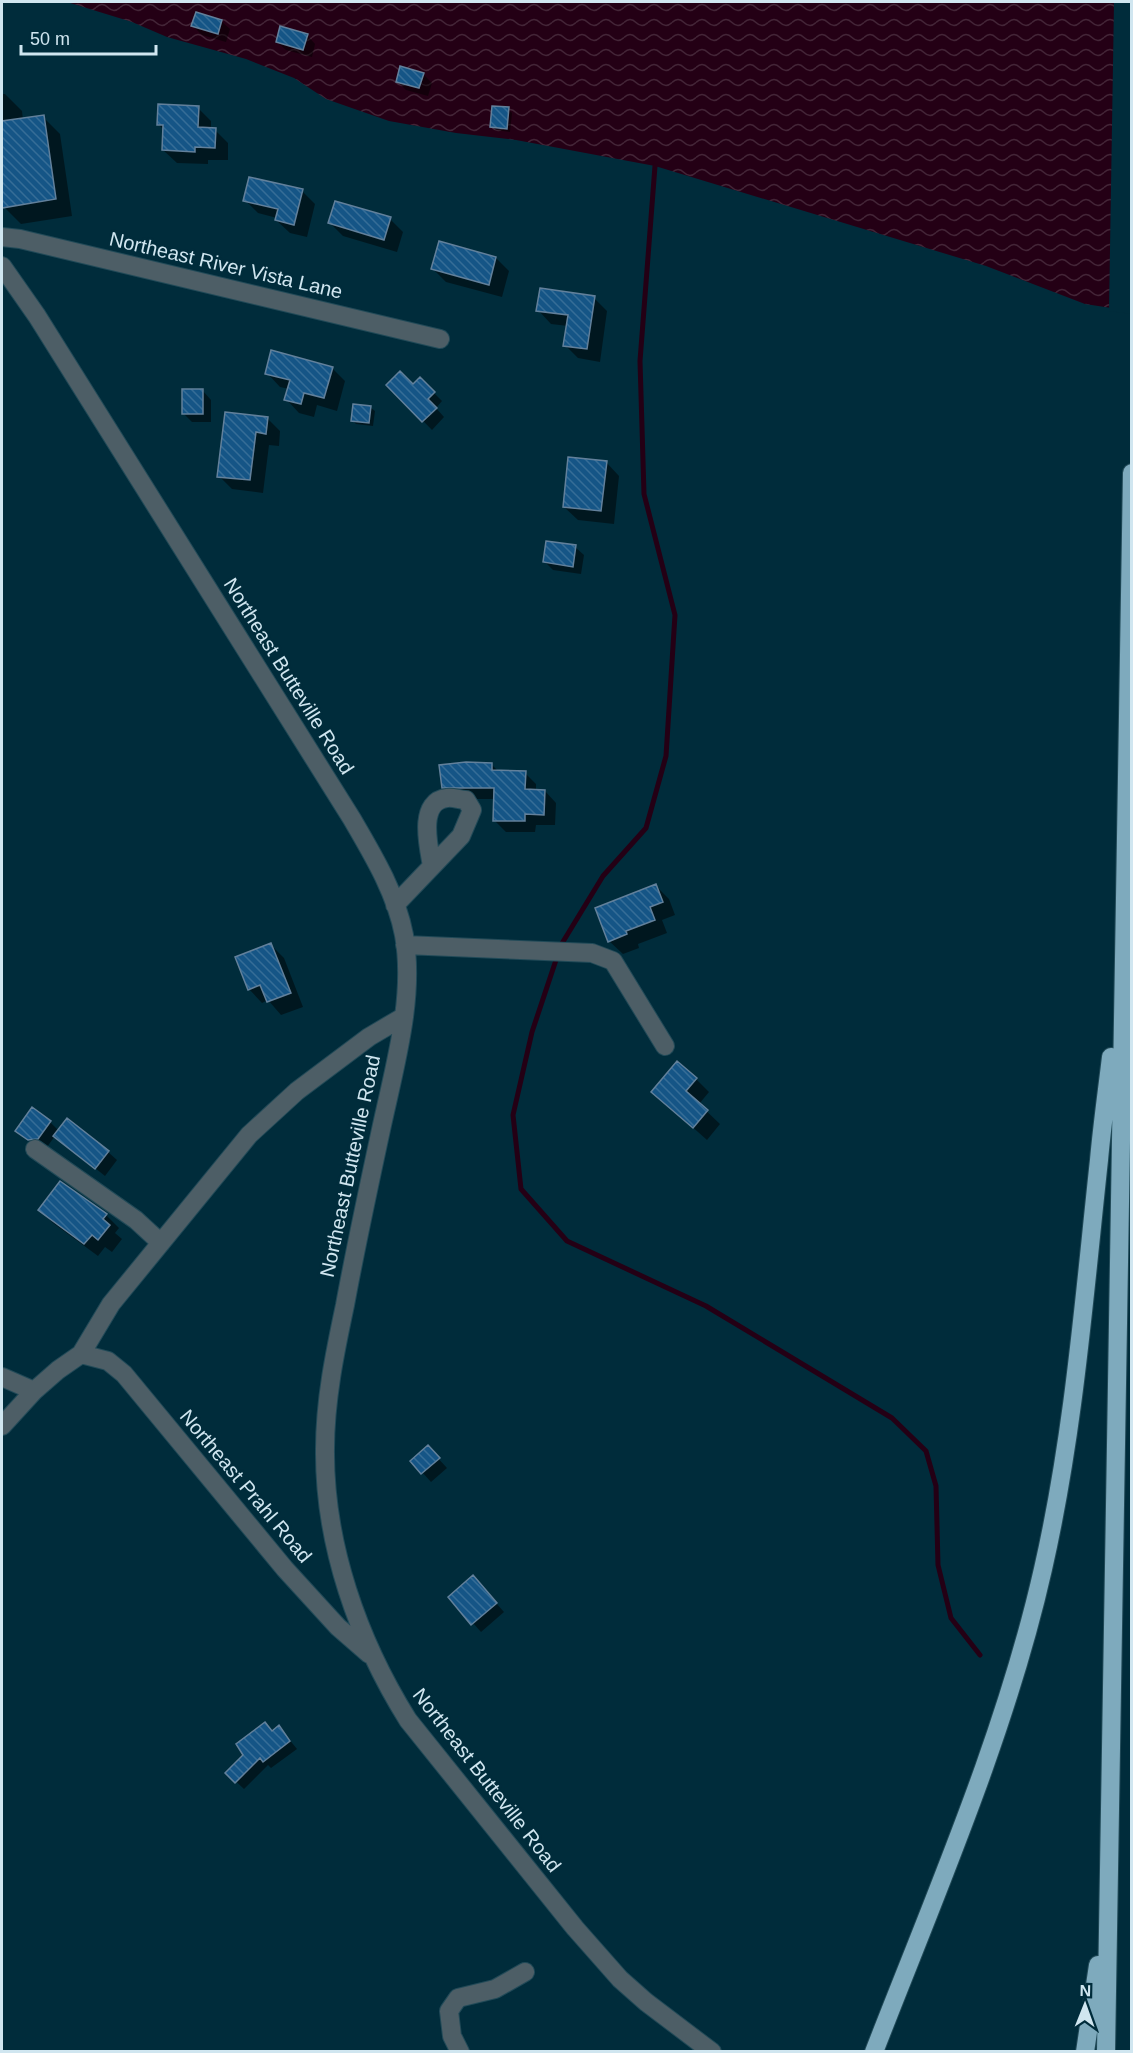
<svg xmlns="http://www.w3.org/2000/svg" width="1133" height="2053" font-family="Arial,sans-serif">
<style>
.water{fill:url(#water-waves)}
.pier{fill:#002c3b}
.shadow{fill:#0007}
.lines{fill:none;stroke-linecap:round;stroke-linejoin:round}
.stream{stroke:#240015;stroke-width:5}
.building{fill:url(#building-back-hatch);stroke:#62809b;stroke-width:1.5}
.minor-casing{stroke:#214a58;stroke-width:20}
.highway-casing{stroke:#214a58;stroke-width:20}
.minor{stroke:#4d5e66;stroke-width:18}
.highway{stroke:#7eaabd;stroke-width:18}
.labels{text-anchor:middle;stroke-width:5;stroke-linejoin:round;paint-order:stroke}
.street-label{font-size:20px;fill:#d0e6f0;stroke:#002c3b}
</style>
<defs>
<pattern id="water-waves" width="16" height="10" patternUnits="userSpaceOnUse" patternTransform="scale(1.5)"><rect width="16" height="10" fill="#240015"/><path d="M0 5q4-4 8 0t8 0" fill="none" stroke="#432537"/></pattern>
<pattern id="building-back-hatch" width="6" height="6" patternUnits="userSpaceOnUse" patternTransform="scale(1.5)"><rect width="6" height="6" fill="#155586"/><path d="M-1 5l2 2M0 0l6 6M5-1l2 2" fill="none" stroke="#366d97"/></pattern>
</defs>
<rect width="100%" height="100%" fill="#002c3b"/>
<path class="water" d="M67,2h1064v309l-46,-7 -99,-38 -331,-100 -139,-26 -60,-7 -67,-12 -63,-22 -32,-21 -48,-19 -79,-22 -35,-15z"/>
<path class="pier" d="M1114,2h17l1,312 -23,-3z"/>
<path class="shadow" d="M221,21l9,8 -4,13 -24,-7 -9,-9z
M307,35l8,9 -3,13 -26,-7 -9,-8z
M423,74l9,9 -4,13 -22,-6 -9,-9z
M2,94h3l17,17 1,9 20,-3 17,17 12,82 -51,8 -17,-17 -2,-4z
M198,108l13,13v8l4,1 13,13v17h-20v4l-31,-1 -14,-13 1,-20 -5,-5z
M508,109l4,4 -2,19 -14,-2 -4,-4z
M302,191l13,13 -8,33 -17,-4 -14,-13 1,-2 -19,-5 -13,-13z
M390,219l13,13 -6,20 -54,-16 -13,-13z
M496,258l13,13 -7,26 -56,-15 -14,-14z
M594,298l13,13 -7,51 -22,-4 -13,-13 3,-19 -17,-2 -13,-14z
M332,368l13,13 -8,30 -20,-6 -3,12 -15,-4 -13,-14 3,-10 -9,-2 -13,-14z
M420,379l22,22 -6,7 8,9 -12,13 -44,-45 25,1z
M203,391l8,9v22h-19l-9,-9z
M371,408l4,3 -2,15 -17,-2 -4,-4z
M267,418l13,13 -1,15 -10,-1 -6,48 -31,-4 -13,-13z
M606,462l13,14 -5,48 -36,-4 -14,-13z
M575,547l9,8 -3,19 -28,-4 -8,-8z
M491,764l8,8 26,1 11,11v7h9l11,12 -1,22h-19l-1,7h-29l-12,-12 1,-21h-40l-11,-12z
M656,886l13,13 6,16 -13,5 5,13 -29,11 1,4 -16,6 -14,-13z
M271,945l13,13 19,49 -22,8 -13,-15 -6,3 -13,-14z
M696,1079l13,13 -10,12 21,20 -13,16 -54,-48z
M50,1122l9,9 49,21 9,8 -12,16 -50,-40 -8,11 -9,1 -21,-17z
M40,1210l66,5 13,13 -4,5 7,6 -10,13 -7,-5 -7,9 -45,-33z
M436,1456l11,12 -16,14 -19,-21z
M481,1586l23,26 -23,20 -31,-35z
M265,1724l8,8 6,-5 18,22 -26,19 -3,-3 -24,24 -17,-16 18,-18z"/>
<g class="lines">
<path class="stream" d="M655,166l-15,195 4,133 31,121 -9,141 -20,72 -43,48 -42,69 -29,87 -19,83 8,74 46,52 139,65 186,112 34,33 10,35 2,79 13,53 29,37"/>
</g>
<path class="building" d="M196,12l26,8 -4,14 -27,-8z
M280,26l28,8 -5,16 -27,-8z
M400,66l24,7 -5,15 -23,-6z
M158,104l41,2 -1,21 18,1 -1,20 -20,-1v5l-33,-2 1,-25h-6z
M492,106l17,1 -2,22 -17,-2z
M44,115l12,84 -54,9v-87z
M249,177l54,12 -9,36 -19,-5 3,-11 -35,-8z
M335,201l56,16 -7,23 -56,-17z
M439,241l57,16 -7,28 -58,-16z
M540,288l55,8 -8,53 -24,-3 5,-31 -32,-4z
M271,350l62,17 -9,31 -20,-5 -3,11 -17,-4 6,-20 -25,-6z
M400,371l13,13 7,-7 15,15 -7,7 9,9 -15,14 -36,-37z
M182,389h21v25h-21z
M353,404l18,2 -2,17 -18,-2z
M225,412l43,5 -2,17 -10,-2 -6,48 -33,-3z
M568,457l39,4 -6,50 -38,-4z
M546,541l30,4 -3,22 -30,-5z
M466,762l26,1v7l34,1 -1,18 20,1 -1,25 -19,-1v7h-32l1,-33h-52l-3,-23z
M656,884l7,18 -13,5 5,13 -29,11 1,3 -19,8 -13,-34z
M271,943l20,50 -24,9 -7,-17 -12,5 -13,-33z
M677,1061l20,17 -11,13 22,19 -15,18 -42,-36z
M32,1107l19,14 -13,18 -10,1 -13,-9z
M67,1118l42,33 -14,18 -42,-33z
M60,1181l47,33 -4,5 7,6 -12,15 -6,-5 -8,9 -46,-34z
M428,1445l12,13 -19,16 -11,-13z
M473,1575l24,28 -26,22 -23,-28z
M265,1722l7,9 7,-6 11,16 -27,21 -3,-4 -25,25 -10,-10 18,-18 -7,-11z"/>
<g class="lines">
<g class="minor-casing">
<path id="minor" d="M2,237l18,2 420,100
M2,266l35,50 315,503c21,36 44,74 52,116 11,61 -9,130 -22,190 -13,60 -26,120 -37,180 -10,47 -20,95 -20,144 -1,95 33,191 83,271l167,208 45,51 26,23 66,50
M395,905l66,-69 11,-26 -6,-10c-6,0 -13,-3 -19,-2 -30,3 -18,50 -15,68
M405,945l187,8 21,8 52,85
M35,1149l101,71 25,23
M81,1354l27,7 16,13 161,195 53,58 31,27
M2,1377l32,14
M2,1426l32,-35 24,-21 23,-16 30,-50 138,-169 48,-44 72,-54 34,-20
M460,2052l-8,-16 -3,-25 9,-13 37,-9 30,-17"/>
</g>
<g class="highway-casing">
<path id="highway" d="M874,2052c61,-157 132,-319 169,-483 31,-136 41,-271 56,-409 3,-34 8,-69 12,-103
M1085,2052l13,-87
M1106,2052l26,-1579"/>
</g>
<use href="#minor" class="minor"/>
<use href="#highway" class="highway"/>
</g>
<g class="labels">
<g class="street-label">
<text transform="translate(226 265) rotate(13)" y="7">Northeast River Vista Lane</text>
<text transform="translate(289 676) rotate(58)" y="7">Northeast Butteville Road</text>
<text transform="translate(350 1166) rotate(-78)" y="7">Northeast Butteville Road</text>
<text transform="translate(246 1486) rotate(50)" y="7">Northeast Prahl Road</text>
<text transform="translate(487 1780) rotate(52)" y="7">Northeast Butteville Road</text>
</g>
</g>
<rect width="1133" height="2053" fill="none" stroke="#d0e6f0" stroke-width="6"/>
<g transform="translate(1085 2005) rotate(1)" stroke="#002c3b" stroke-width="4.5" paint-order="stroke">
<path d="M0-4.5L10 22L0 15L-10 22Z" fill="#d0e6f0"/>
<text y="-9" font-size="16" font-weight="bold" text-anchor="middle" fill="#d0e6f0">N</text>
</g>
<path d="M21 45v9h135v-9" fill="none" stroke="#d0e6f0" stroke-width="3"/>
<text x="30" y="45" font-size="18" fill="#d0e6f0" stroke="#002c3b" stroke-width="4.5" paint-order="stroke">50 m</text>
</svg>
